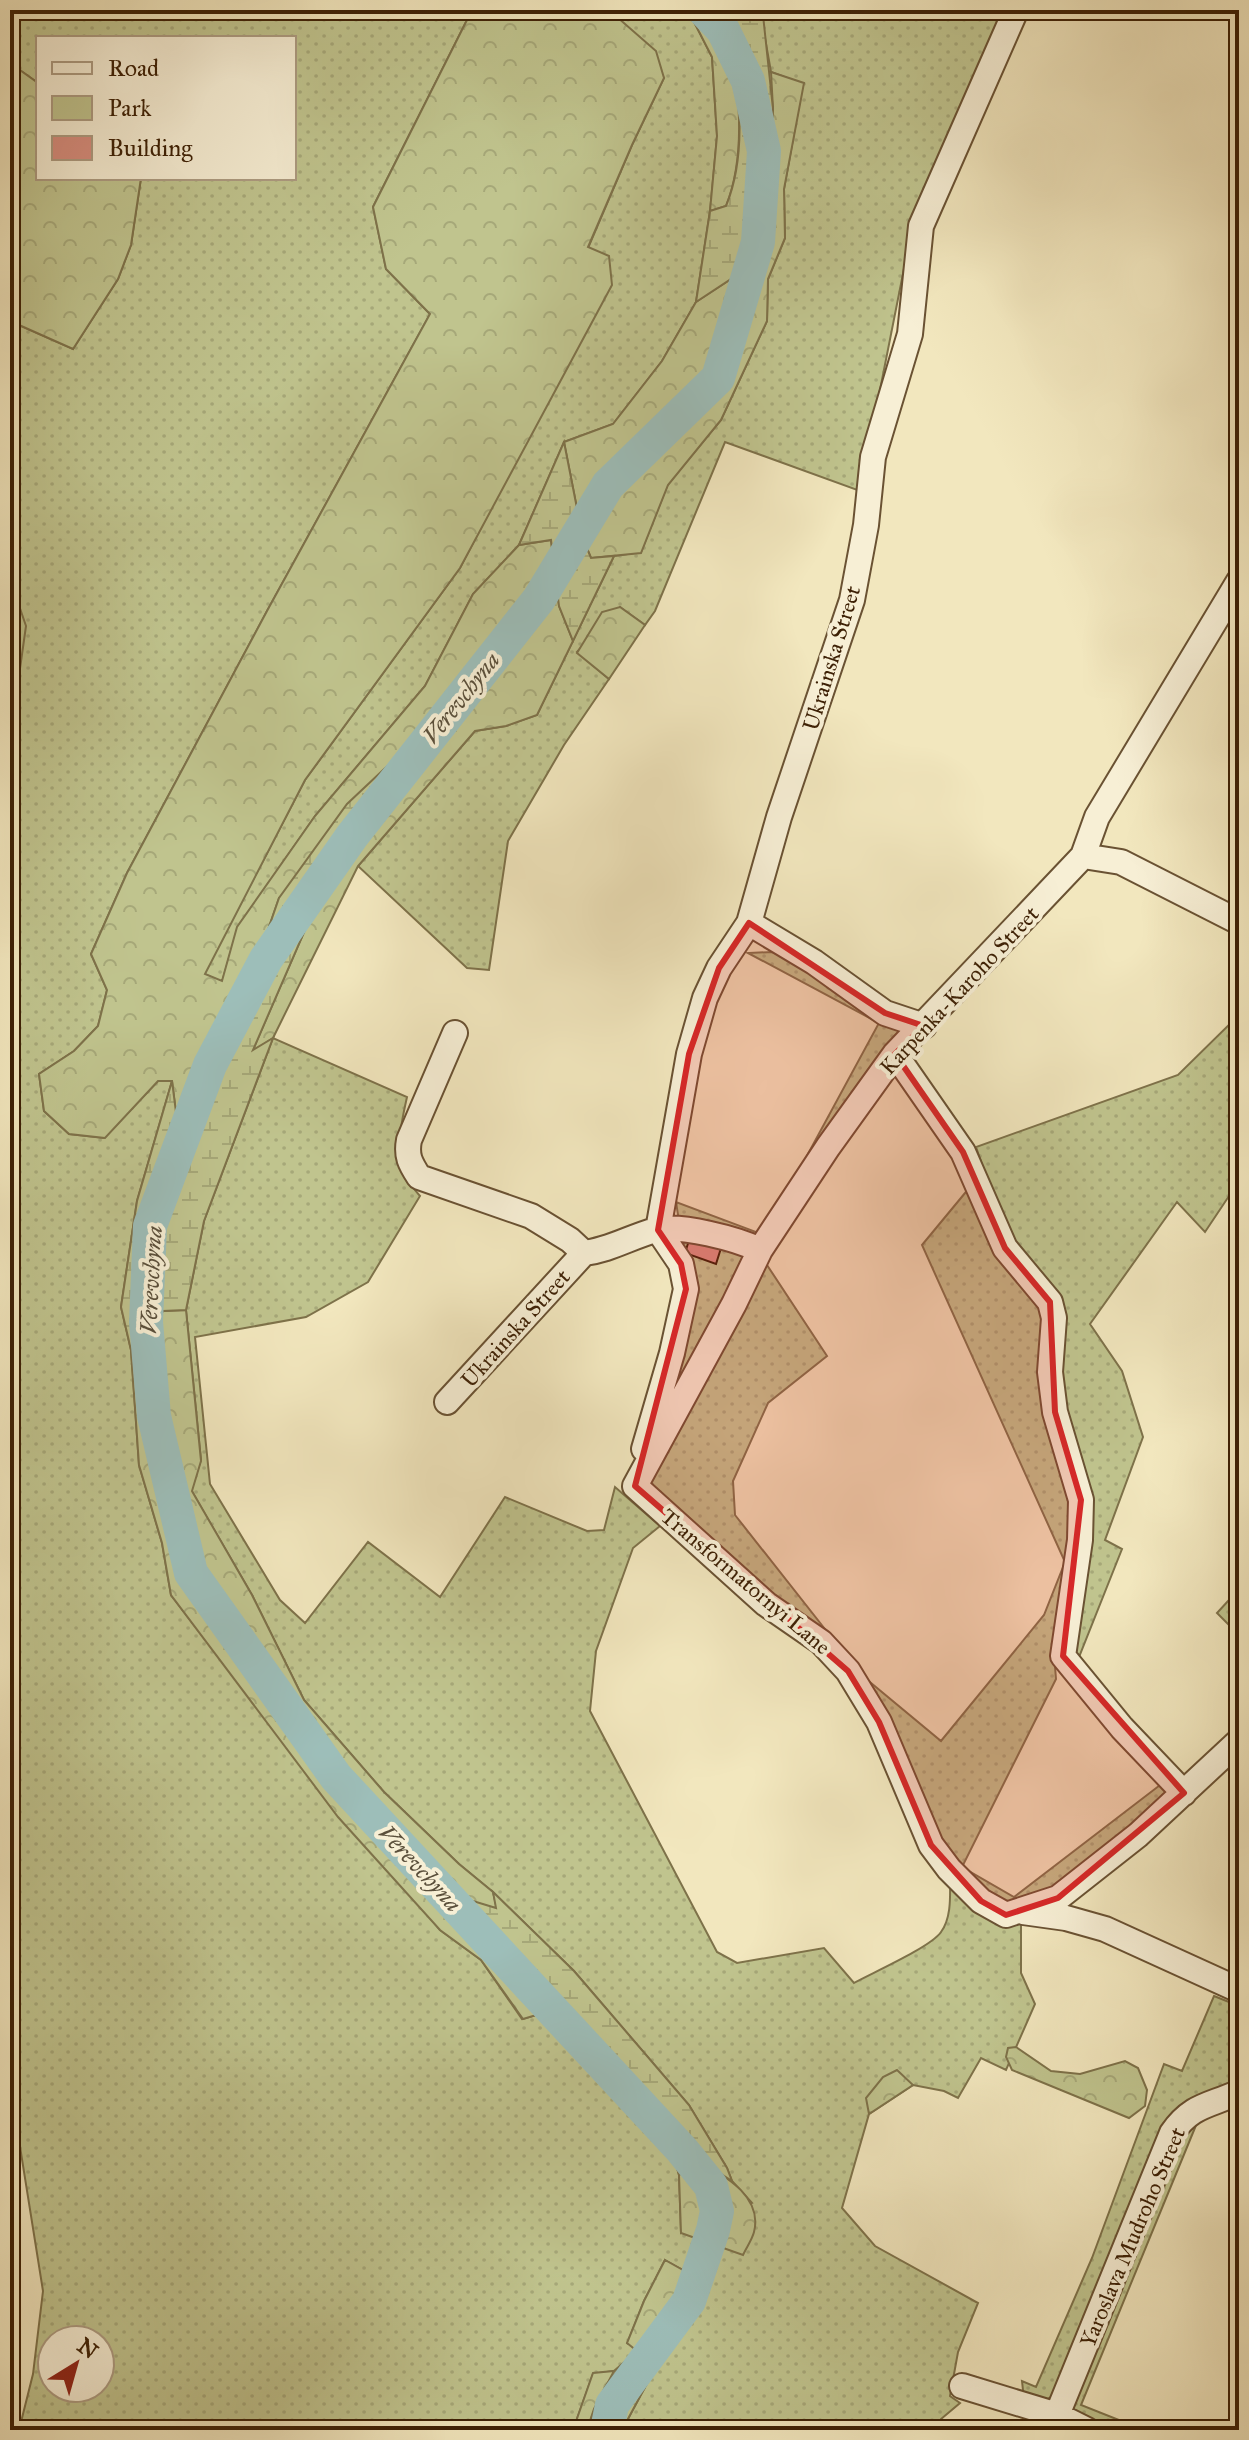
<svg xmlns="http://www.w3.org/2000/svg" width="1249" height="2440" font-family="'IM FELL Great Primer',serif">
<style>
.green{fill:url(#green-dots);stroke:#7e724a;stroke-width:2;fill-rule:evenodd}
.forest{fill:url(#forest-crowns);stroke:#7e724a;stroke-width:2}
.wetland{fill:url(#wetland-marsh);stroke:#7e724a;stroke-width:2}
.lines{fill:none;stroke-linecap:round;stroke-linejoin:round}
.river{stroke:#9dbeb9;stroke-width:34}
.building{fill:#d88e80;stroke:#3d2005;stroke-width:2}
.minor-casing{stroke:#6a5233;stroke-width:28}
.minor{stroke:#f7efd5;stroke-width:24}
.marked{fill:#d62828;fill-opacity:0.2;stroke:#d62828;stroke-width:6;stroke-linejoin:round}
.labels{text-anchor:middle;stroke-width:8;stroke-linejoin:round;paint-order:stroke}
.street-label{font-size:22px;fill:#3d2005;stroke:#f7efd5}
.water-label{font-size:24px;font-style:italic;fill:#5a4f3b;stroke:#f7efd5}
</style>
<defs>
<pattern id="green-dots" width="8" height="8" patternUnits="userSpaceOnUse" patternTransform="scale(2)"><rect width="8" height="8" fill="#c0c48e"/><path d="M2 2h.1M6 6h.1" fill="none" stroke="#a6a879" stroke-width="1.8" stroke-linecap="round"/></pattern>
<pattern id="forest-crowns" width="20" height="18" patternUnits="userSpaceOnUse" patternTransform="scale(2)"><rect width="20" height="18" fill="#c0c48e"/><path d="M2 6a3 3 0 1 1 6 0M12 15a3 3 0 1 1 6 0" fill="none" stroke="#a6a879"/></pattern>
<pattern id="wetland-marsh" width="20" height="14" patternUnits="userSpaceOnUse" patternTransform="scale(2)"><rect width="20" height="14" fill="#c0c48e"/><path d="M1 5h8M5 5V1M11 12h8M15 12V8" fill="none" stroke="#a6a879"/></pattern>
</defs>
<rect width="100%" height="100%" fill="#f2e7be"/>
<filter id="stains"><feTurbulence type="fractalNoise" baseFrequency=".0025" numOctaves="4"/><feColorMatrix values="0 0 0 0 .2 0 0 0 0 .09 0 0 0 0 .02 0 0 0 .5 -.17"/></filter>
<radialGradient id="worn" r=".72"><stop offset=".6" stop-color="#630" stop-opacity="0"/><stop offset="1" stop-color="#630" stop-opacity=".3"/></radialGradient>
<path class="green" d="M10,10h462l-99,197 13,62 44,45 -163,297 -140,262 -36,81 16,36 -9,36 -24,25 -35,23 5,37 25,23 35,4 54,-57h14l-35,120 -16,106 10,43 8,115 23,78 9,52 76,99 193,236 41,30 41,59 21,-6 131,144 5,18 2,58 71,-30 -20,-22 -5,-13 -38,-63 -115,-134 -81,-79 -34,-28 -75,-72 -80,-92 -52,-105 -61,-105 10,-30 -15,-150 18,-89 69,-183 134,59c-8,36 -15,69 13,99l-52,86 -62,35 -111,20 15,147 70,116 25,23 63,-81 72,55 65,-100 82,34 17,-1 11,-43 45,39 -27,22 -37,103 -6,60 127,241 20,11 87,-15 30,35c18,-10 77,-36 87,-51 11,-15 9,-38 9,-55l71,46v50l14,31 -29,66 -25,-12 -23,40 -14,-7 -31,-6 -44,29 -27,94 33,38 103,57 -20,49 -8,44 10,7 -19,16 -4,11h-315l36,-67 -21,-12 -23,20 -21,3 -20,56h-554l14,-56 10,-83 -33,-207v-1374l5,-6 -2,-121 -3,-4v-258l63,28 45,-70 13,-34 10,-67h153v-140h-256v45l-28,-20zM665,2260l25,14 -63,70 17,-43zM52,2340h48v48h-48z
M609,10h75l6,4 22,43 5,79 -7,75 -14,91 -34,59 -49,63 -49,18 -45,103 -46,49 -48,92 -110,130 -77,111 -16,55 -18,-8 101,-194 155,-212 74,-142 54,-178 44,-103 32,-67z
M760,10h250l-96,208 -54,273 -135,-49 -70,169 -10,14 -25,-18 -43,45 32,27 -45,66 -56,96 -19,129 -22,-2 -109,-102 117,-135 31,-5 31,-11 77,-159 27,-4 27,-68 53,-64 46,-99 1,-42 17,-41 -1,-49 19,-105 -32,-12z
M773,952l50,26 62,41 28,9 -34,37 -115,170 -8,7 -72,-18 -6,-9 -2,-13 88,33 115,-212 -131,-70z
M1239,1015v166l-34,51 -28,-30 -87,122 32,47 21,66 -38,103 17,9 -43,108 -6,-7 16,-149 -31,-101 1,-92 -53,-74 -30,-87 202,-72z
M970,1187l26,59 46,57 7,17 -6,57 12,59 20,64 -10,62 2,20 -14,59 3,38 -94,188 52,30 150,-115 8,8 -6,14 -111,87 -42,16 -14,-3 -41,-33 -19,-28 -80,-170 82,68 103,-126 21,-53 -143,-317z
M666,1233l89,18 -110,209 45,-165z
M767,1265l60,91 -59,47 -35,78 2,34 97,123 -67,-44 -123,-107 111,-202z
M1239,1589v46l-22,-22z
M1214,1996l25,10v79l-54,19 -126,288 -13,8 -22,-1 -2,-18 14,6 56,-129 72,-194 18,7z
M1199,2118l-118,287 63,25c-32,0 -65,8 -73,-32l112,-268z"/>
<path class="forest" d="M472,10h137l47,41 8,27 -32,67 -44,102 21,9 3,29 -152,283 -155,212 -100,194 17,7 15,-54 78,-111 110,-130 48,-92 46,-49 32,-5 8,66 14,35 -36,74 -31,11 -31,5 -117,135 -85,172 -21,14 72,-166 93,-120 -138,132 -71,205 -31,18 -5,-40h-14l-53,57 -36,-4 -25,-23 -5,-37 35,-23 24,-25 9,-36 -16,-36 36,-81 140,-262 163,-297 -44,-45 -13,-62z
M684,10h38l8,8c6,62 19,130 -4,188l-16,5 7,-75 -5,-79 -22,-43z
M10,63l28,20v95h103l-10,67 -13,34 -45,70 -63,-28z
M771,72l33,11 -20,106 1,49 -17,41 -1,42 -46,99 -53,65 -27,68 -50,5 -8,-19 -19,-97 49,-18 49,-63 34,-59 50,-33 20,-68 7,-92z
M10,579l16,47 -11,78 -5,5z
M620,607l25,18 -36,54 -32,-26 25,-41z
M186,1310l15,151 -9,30 60,104 52,105 80,92 75,72 34,28 4,17 -36,-11 82,115 -20,6 -42,-59 -41,-30 -102,-113 -167,-222 -9,-52 -23,-78 -8,-115 32,-39z
M1016,2047l35,24 29,3 45,-13 13,7 9,22 -2,16 -16,12 -117,-48 -6,-13 2,-9z
M897,2070l16,15 -44,29 -3,-16 17,-21z
M700,2161c25,15 63,36 54,71 -2,8 -8,16 -11,23l-62,-22 -2,-58z
M665,2260l25,14 -53,77 -10,-8 17,-42z
M614,2371l-20,38 -7,21h-14l20,-57z"/>
<path class="wetland" d="M722,10h38l3,5 10,94 -7,92 -20,68 -50,33 14,-91 16,-5c24,-58 10,-127 4,-188z
M564,442l19,97 8,19 23,-2 -41,85 -14,-35 -8,-66 -32,5z
M416,739l1,27 -93,120 -71,164 20,-12 -69,183 -18,89 -23,1 -32,39 -10,-43 6,-40 10,-66 35,-120 5,39 31,-17 71,-205 68,-94z
M493,1892l81,79 115,134 38,63 5,13 -31,-20 -22,14 -5,-18 -131,-144 -83,-116 36,11z
M637,2351l9,8 12,4 -36,67h-35c12,-35 21,-55 50,-79z"/>
<g class="lines">
<path class="river" d="M607,2430l5,-25 77,-104 24,-71 4,-19 -6,-25 -29,-36 -346,-373 -145,-204 -37,-157 -8,-94 4,-96 60,-161 56,-106 86,-123 187,-237 69,-114 110,-107 40,-136 6,-91 -16,-70 -25,-51 -19,-20"/>
</g>
<path class="building" d="M690,1237l31,11 -5,16 -31,-11z"/>
<g class="lines">
<g class="minor-casing">
<path id="minor" d="M1083,856l38,6 118,60
M749,923l65,39 71,51 39,13
M455,1033l-46,107c-3,16 1,23 10,37l112,39 39,24 14,13c26,-3 46,-16 72,-23 25,-6 81,9 104,20
M895,1054l68,98 42,96 45,54 4,16 -4,54 5,40 26,88 -1,40 -17,116 59,72 62,65
M658,1230l31,-176 16,-56 14,-30 30,-45 30,-106 73,-217 14,-75 7,-68 37,-123 11,-108 95,-216
M447,1402l137,-149
M644,1449l28,-96 14,-64 -5,-25 -23,-34
M635,1486l99,-182 26,-54 68,-103 67,-93 188,-198 14,-39 142,-236
M635,1486l131,118 55,38 27,29 31,51 52,123 18,24 32,32 25,14 52,-17 80,-63 101,-94
M1023,1912l43,6 39,11 134,61
M962,2386l95,29 30,15
M1057,2415l115,-282c20,-29 38,-27 67,-41"/>
</g>
<use href="#minor" class="minor"/>
</g>
<path class="marked" d="M749,923l136,90 39,13 -29,28 68,98 42,96 45,54 5,110 26,88 -18,156 121,137 -126,105 -52,17 -25,-14 -50,-56 -52,-123 -31,-51 -213,-185 51,-197 -5,-25 -23,-34 31,-176 30,-86z"/>
<g class="labels">
<g class="street-label">
<text transform="translate(831 658) rotate(-73)" y="8">Ukrainska Street</text>
<text transform="translate(959 990) rotate(-47)" y="8">Karpenka-Karoho Street</text>
<text transform="translate(515 1328) rotate(-48)" y="8">Ukrainska Street</text>
<text transform="translate(746 1581) rotate(40)" y="8">Transformatornyi Lane</text>
<text transform="translate(1132 2237) rotate(-67)" y="8">Yaroslava Mudroho Street</text>
</g>
<g class="water-label">
<text transform="translate(461 698) rotate(-52)" y="8">Verevchyna</text>
<text transform="translate(151 1280) rotate(-87)" y="8">Verevchyna</text>
<text transform="translate(420 1868) rotate(47)" y="8">Verevchyna</text>
</g>
</g>
<rect width="1249" height="2440" fill="none" stroke="#f2e7be" stroke-width="40"/>
<rect x="12" y="12" width="1225" height="2416" fill="none" stroke="#3d2005" stroke-width="4"/>
<rect x="20" y="20" width="1209" height="2400" fill="none" stroke="#3d2005" stroke-width="2"/>
<rect x="36" y="36" width="260" height="144" fill="#f7efd5" stroke="#ad9c82" stroke-width="2"/>
<rect x="52" y="62" width="40" height="12" fill="#f7efd5" stroke="#ad9c82" stroke-width="2"/>
<text x="108" y="76" font-size="24" fill="#3d2005">Road</text>
<rect x="52" y="96" width="40" height="24" fill="#c0c48e" stroke="#ad9c82" stroke-width="2"/>
<text x="108" y="116" font-size="24" fill="#3d2005">Park</text>
<rect x="52" y="136" width="40" height="24" fill="#d88e80" stroke="#ad9c82" stroke-width="2"/>
<text x="108" y="156" font-size="24" fill="#3d2005">Building</text>
<g transform="translate(76 2364) rotate(37)"><circle r="38" fill="#f7efd5" stroke="#ad9c82" stroke-width="2"/>
<path d="M0-6L14 30L0 20L-14 30Z" fill="#8f2418"/>
<text y="-12" font-size="22" font-weight="bold" text-anchor="middle" fill="#3d2005">N</text>
</g>
<rect width="100%" height="100%" filter="url(#stains)"/>
<rect width="100%" height="100%" fill="url(#worn)"/>
</svg>
